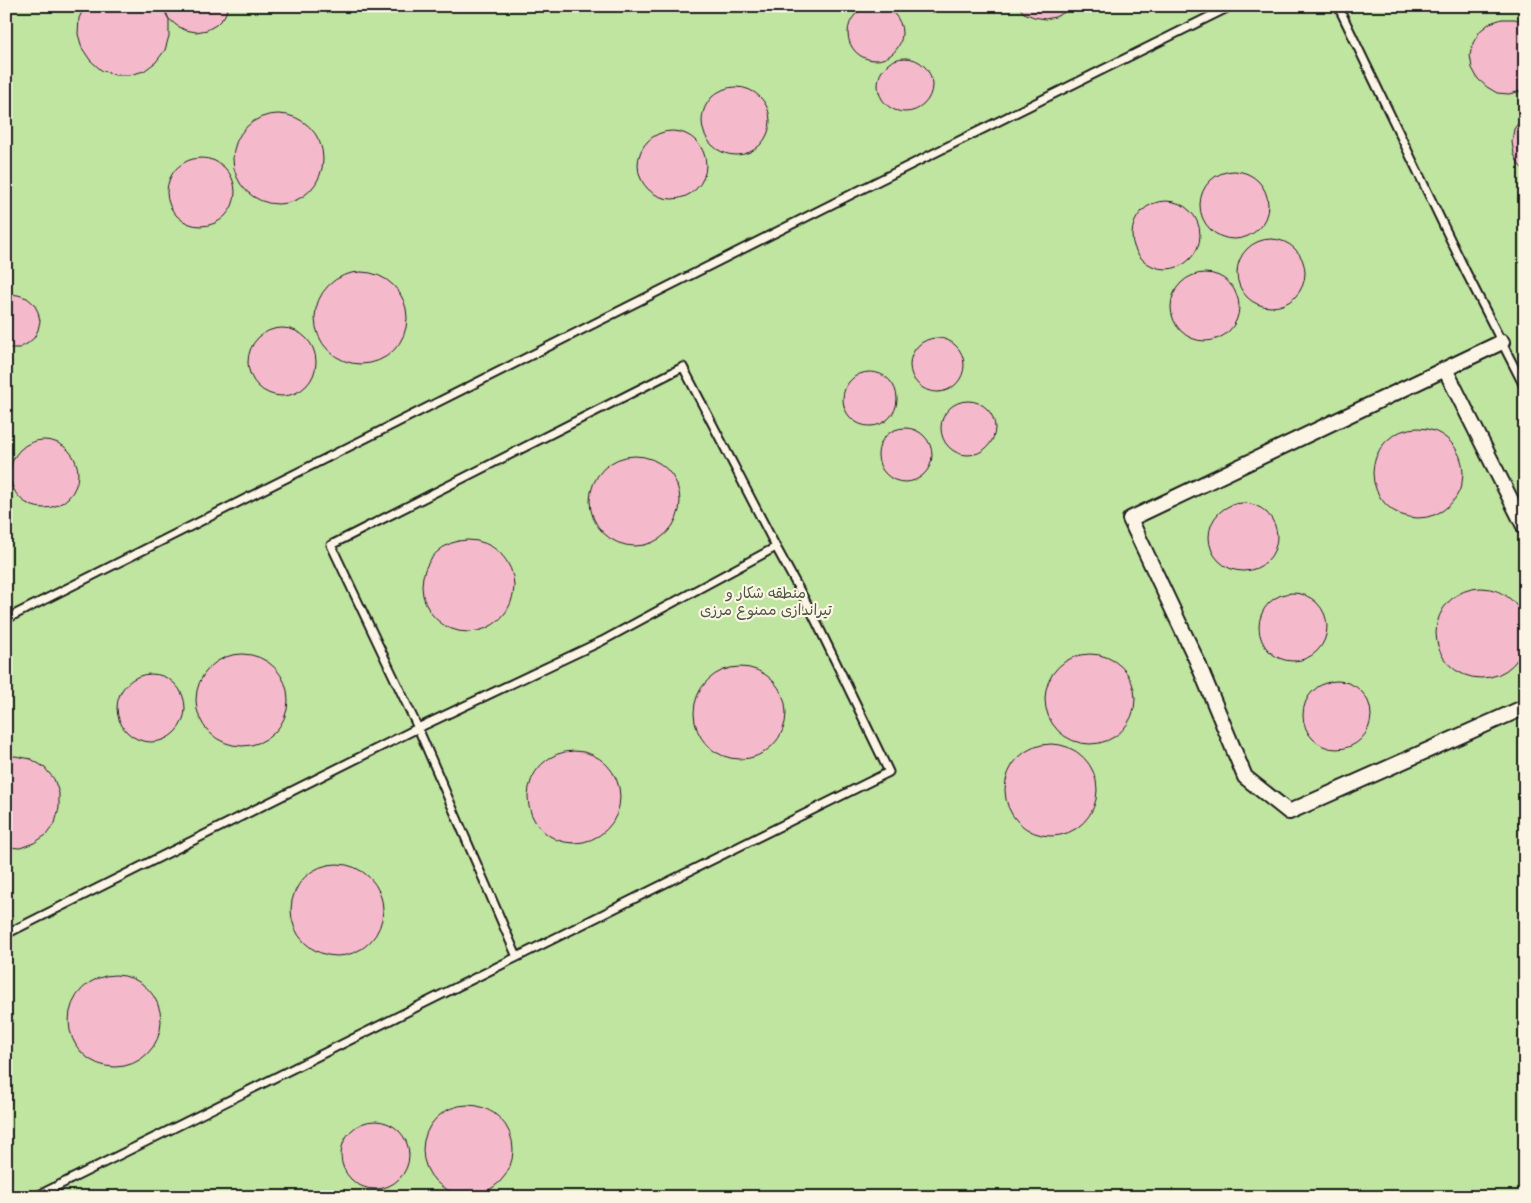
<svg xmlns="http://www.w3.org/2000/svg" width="1531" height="1203" font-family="'Balsamiq Sans','Playpen Sans Arabic',sans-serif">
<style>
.green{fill:#bfe5a0;stroke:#6e805e}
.building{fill:#f4bacb;stroke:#1c1c1c}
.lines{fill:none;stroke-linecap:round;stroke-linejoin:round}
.service-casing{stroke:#1c1c1c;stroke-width:11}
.minor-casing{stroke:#1c1c1c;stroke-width:18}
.service{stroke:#fcf5e5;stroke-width:7}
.minor{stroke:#fcf5e5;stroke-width:14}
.labels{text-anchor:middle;stroke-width:4.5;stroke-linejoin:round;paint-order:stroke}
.park-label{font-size:15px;fill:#4d5844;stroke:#fcf5e5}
</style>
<rect width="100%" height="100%" fill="#fcf5e5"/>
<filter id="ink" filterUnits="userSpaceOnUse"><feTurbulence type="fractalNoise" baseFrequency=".02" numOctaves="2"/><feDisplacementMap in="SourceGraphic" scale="10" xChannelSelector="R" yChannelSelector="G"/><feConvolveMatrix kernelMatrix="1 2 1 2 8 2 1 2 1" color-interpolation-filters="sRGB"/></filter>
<g filter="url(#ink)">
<path class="green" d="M6,6h1519v1191h-1519z"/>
<path class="building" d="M848 33a27 27 0 1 1 54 0a27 27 0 1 1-54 0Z
M85,6h79l5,14v16l-4,14 -9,12 -12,9 -14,4h-15l-14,-5 -11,-10 -8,-12 -4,-14 1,-16z
M162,6h67l-5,11 -8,8 -9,5 -11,2 -11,-2 -9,-5 -8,-7z
M1018,6h52l-5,6 -10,5 -10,2 -11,-2 -10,-4z
M1502,19h13l10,3v68l-16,4 -12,-1 -10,-6 -9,-8 -6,-11 -2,-13 3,-12 7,-12 10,-8z
M878 85a27 27 0 1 1 54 0a27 27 0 1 1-54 0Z
M702 121a34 34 0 1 1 68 0a34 34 0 1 1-68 0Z
M233 159a45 45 0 1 1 90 0a45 45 0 1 1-90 0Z
M1525,114v57l-6,-6 -5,-11 -2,-12 2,-13z
M638 165a34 34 0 1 1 68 0a34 34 0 1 1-68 0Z
M167 192a34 34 0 1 1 68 0a34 34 0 1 1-68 0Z
M1200 205a34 34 0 1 1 68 0a34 34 0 1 1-68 0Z
M1132 235a34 34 0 1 1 68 0a34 34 0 1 1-68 0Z
M1237 273a34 34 0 1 1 68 0a34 34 0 1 1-68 0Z
M315 318a46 46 0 1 1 92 0a46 46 0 1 1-92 0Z
M1171 307a34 34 0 1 1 68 0a34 34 0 1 1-68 0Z
M9,294l9,1 9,3 7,6 4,8 2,9 -2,9 -4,8 -7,6 -8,4h-13v-53z
M248 362a34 34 0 1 1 68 0a34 34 0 1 1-68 0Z
M910 365a27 27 0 1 1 54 0a27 27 0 1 1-54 0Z
M843 399a27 27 0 1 1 54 0a27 27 0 1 1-54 0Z
M941 428a27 27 0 1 1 54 0a27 27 0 1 1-54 0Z
M1373 473a45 45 0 1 1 90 0a45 45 0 1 1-90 0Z
M878 455a27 27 0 1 1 54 0a27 27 0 1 1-54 0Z
M10 474a34 34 0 1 1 68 0a34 34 0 1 1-68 0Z
M590 501a45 45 0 1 1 90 0a45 45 0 1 1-90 0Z
M1209 537a34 34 0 1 1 68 0a34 34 0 1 1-68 0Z
M422 586a46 46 0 1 1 92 0a46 46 0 1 1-92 0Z
M1436 633a45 45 0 1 1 90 0a45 45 0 1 1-90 0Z
M1259 627a34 34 0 1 1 68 0a34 34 0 1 1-68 0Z
M1045 699a45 45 0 1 1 90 0a45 45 0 1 1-90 0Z
M196 700a46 46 0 1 1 92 0a46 46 0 1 1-92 0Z
M694 713a46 46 0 1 1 92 0a46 46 0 1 1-92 0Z
M117 708a34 34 0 1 1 68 0a34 34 0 1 1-68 0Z
M1303 715a34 34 0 1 1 68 0a34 34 0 1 1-68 0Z
M1005 790a46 46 0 1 1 92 0a46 46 0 1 1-92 0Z
M528 797a46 46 0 1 1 92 0a46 46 0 1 1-92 0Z
M15,756l16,3 13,8 10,12 5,14v15l-4,15 -9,12 -12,8 -14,5 -14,-1v-90z
M291 910a46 46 0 1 1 92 0a46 46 0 1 1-92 0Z
M69 1021a46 46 0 1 1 92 0a46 46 0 1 1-92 0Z
M423 1150a45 45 0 1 1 90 0a45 45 0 1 1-90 0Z
M341 1155a34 34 0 1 1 68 0a34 34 0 1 1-68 0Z"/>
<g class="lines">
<g class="service-casing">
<path id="service" d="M1338,6l128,266 59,116
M683,367l93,180 36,66 77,159 -372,185 -99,-229 -87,-183z
M6,619l870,-437 355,-176
M6,934l412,-206 184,-87 174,-94
M35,1197l482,-240"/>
</g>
<g class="minor-casing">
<path id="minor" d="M1502,342l-372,177 67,142 48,116 44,35 236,-105
M1445,369l80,159"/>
</g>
<use href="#service" class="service"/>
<use href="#minor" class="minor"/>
</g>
</g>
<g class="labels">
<g class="park-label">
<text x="766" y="598">منطقه شکار و<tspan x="766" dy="17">تیراندازی ممنوع مرزی</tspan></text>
</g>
</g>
<rect width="1531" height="1203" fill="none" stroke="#fcf5e5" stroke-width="25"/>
<rect x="12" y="12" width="1506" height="1178" fill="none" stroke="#1c1c1c" stroke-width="2" filter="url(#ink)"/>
</svg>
